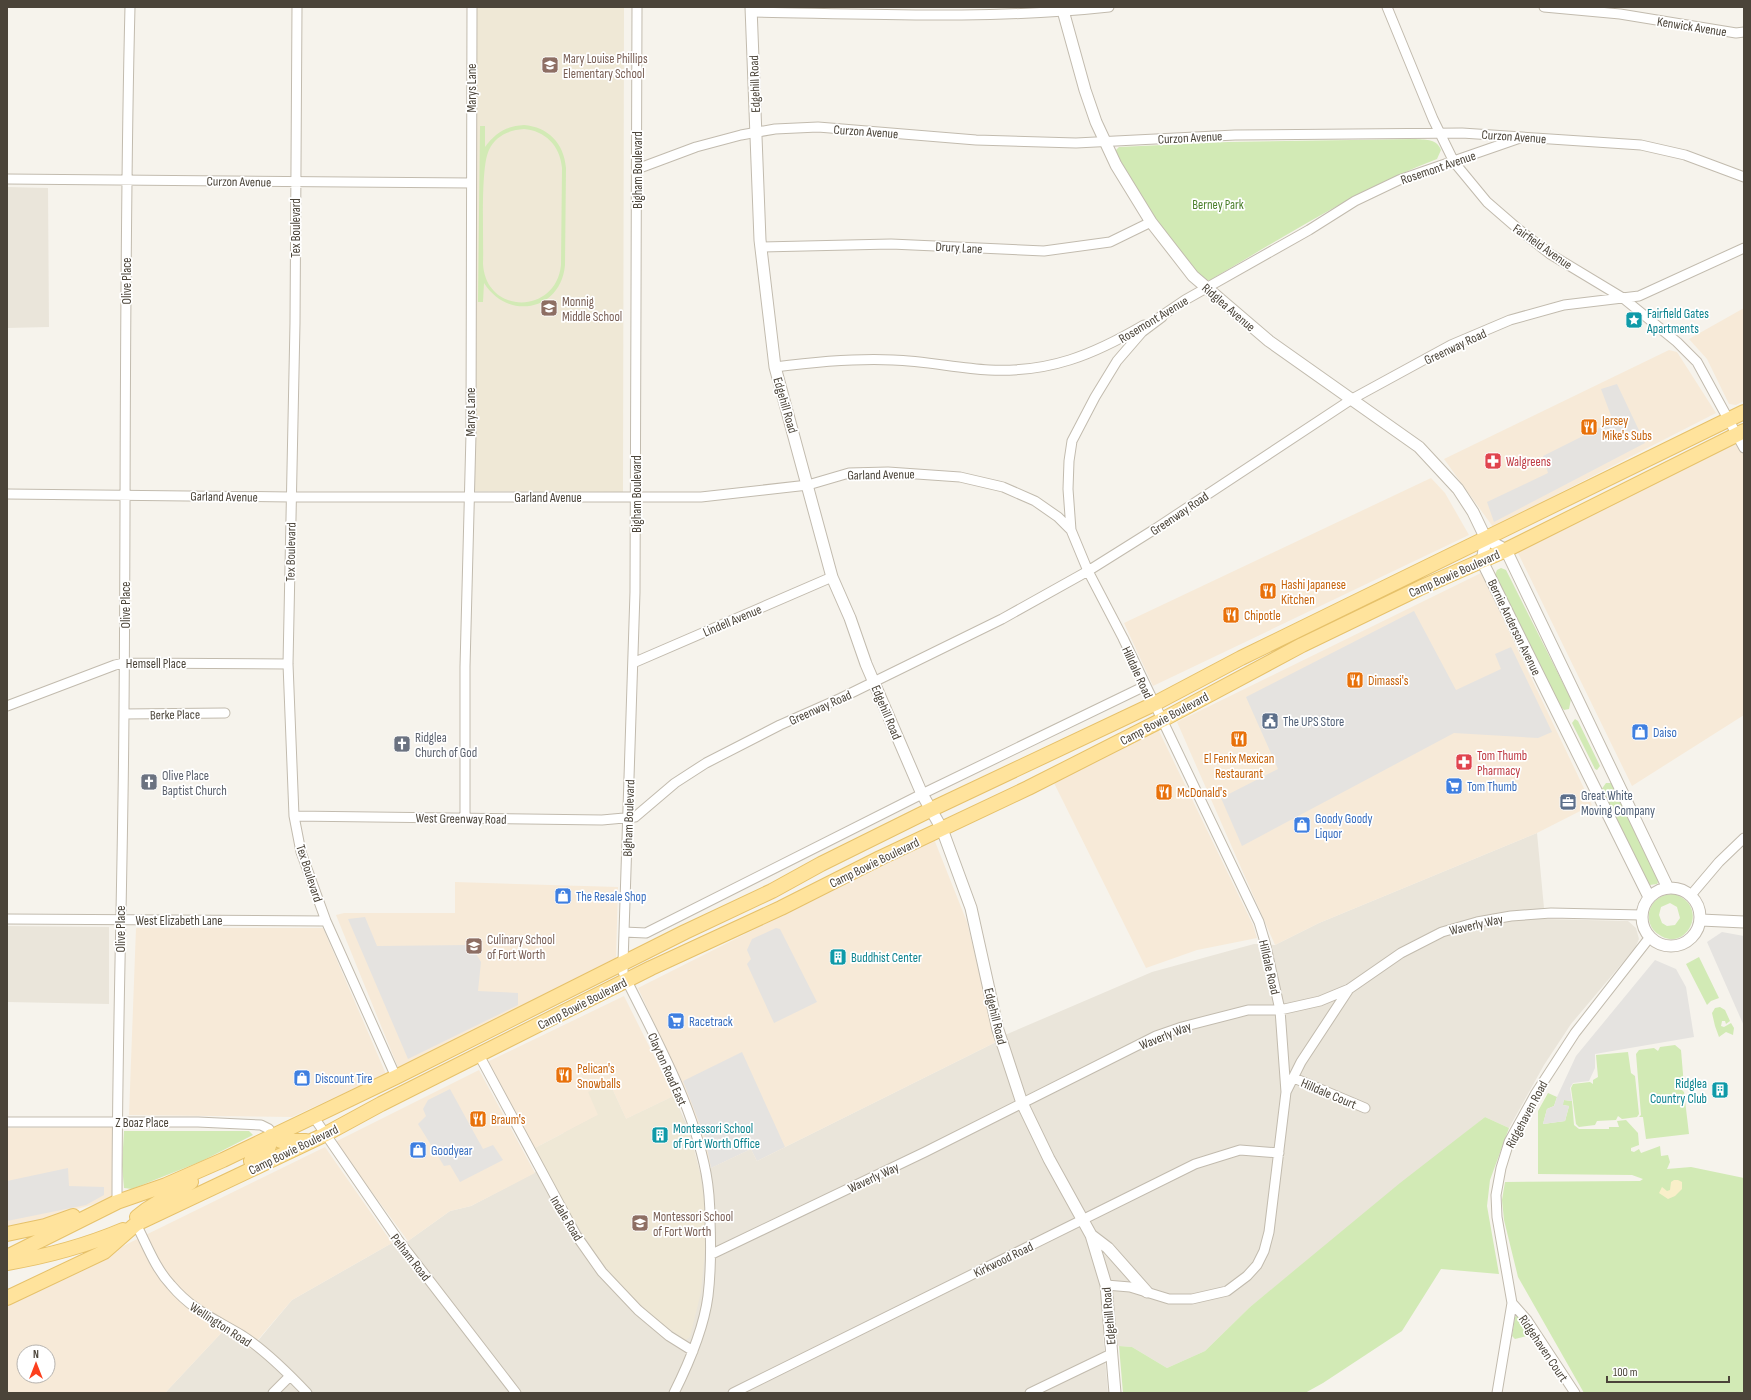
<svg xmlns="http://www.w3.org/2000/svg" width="1751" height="1400" font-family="'Sofia Sans Condensed',sans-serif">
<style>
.residential{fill:#eae5da}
.commercial{fill:#f7ead8;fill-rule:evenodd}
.education{fill:#efe8d6}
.green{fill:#d2eab5;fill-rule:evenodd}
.sand{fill:#f9efc9}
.parking{fill:#e5e3e0}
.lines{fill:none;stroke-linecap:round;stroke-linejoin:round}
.minor-casing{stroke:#c2bbae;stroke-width:11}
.tertiary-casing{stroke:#c2bbae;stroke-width:13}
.primary-casing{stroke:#e6c16a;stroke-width:16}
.minor{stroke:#fff;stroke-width:9}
.tertiary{stroke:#fff;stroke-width:11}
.primary{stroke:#ffe39c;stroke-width:14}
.labels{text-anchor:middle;stroke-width:3.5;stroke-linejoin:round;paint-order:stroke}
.street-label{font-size:13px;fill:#4b4439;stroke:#fff}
.education-label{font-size:13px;fill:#785e54;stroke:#fff;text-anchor:start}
.park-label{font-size:13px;fill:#4a7f2a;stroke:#fff}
.culture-label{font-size:13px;fill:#0d838f;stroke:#fff;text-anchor:start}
.food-label{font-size:13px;fill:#c56008;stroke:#fff;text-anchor:start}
.health-label{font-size:13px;fill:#be3a42;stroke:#fff;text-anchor:start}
.service-label{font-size:13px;fill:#4e5e75;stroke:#fff;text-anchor:start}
.shop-label{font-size:13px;fill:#366cbe;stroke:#fff;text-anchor:start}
.worship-label{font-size:13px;fill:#5b616d;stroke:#fff;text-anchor:start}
</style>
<rect width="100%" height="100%" fill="#f6f3ec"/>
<path class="residential" d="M7,187l41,1 1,139 -42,1z
M1537,833l8,86 83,2 8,7 3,11 -4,9 -64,76 -27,41 -35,63 -24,-11 -235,190 -45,44 -38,17 -35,-21 -13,-1 -16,-11 5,58h-943l59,-63 27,19 41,-49 100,-57 16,-2 42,-30 21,-5 72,-38 45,-76 21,-10 17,37 48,-23 14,32 12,45 51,-24 6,12 239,-119 9,-7 147,-63 102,-28 21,1 44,-22z
M7,926l102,1v77l-102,-2z"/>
<path class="commercial" d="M1744,308v93l-8,4 -7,-1 -22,-45 -18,-20z
M1669,350l8,2 39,61 -223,114 -49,-68z
M1744,438v277l-112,71 -115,-235z
M1431,478l14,15 24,42 -316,151 -29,-63z
M1481,573l111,232 -55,28 -218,90 -44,22 -98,-223z
M1158,729l95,196 4,13 -60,12 -51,18 -93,-187z
M934,839l33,83 29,120 -239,119 -6,-12 -40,19 -23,-70 -50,-110z
M455,882l163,5 -2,71 -217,112 -63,-155 8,-2h111z
M136,928h187l63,146 -94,43 -163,-2z
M624,996l50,100 -48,23 -17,-37 -11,33 -65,34 -46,-87z
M479,1070l56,103 -64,33 -21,5 -42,30 -73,-99z
M112,1127v72l-105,30v-101z
M325,1147l67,96 -100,57 -42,49 -26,-19 -59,63h-158v-90zM24,1352h24v24h-24z"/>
<path class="education" d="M477,7h147l-1,485 -149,-1z
M609,1082l17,37 48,-23 19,49 7,28 5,34 1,32 -5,53 -11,45 -5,3 -32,-23 -33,-32 -23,-29 -41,-64 -23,-43 65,-34 -10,-23z"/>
<path class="green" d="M524,125c24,2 40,18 42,43l-1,97c-4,46 -57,56 -81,18l-1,19h-5l2,-176h5v21c10,-14 21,-21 39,-22zM524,129c21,2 36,16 38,39l-1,97c-5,50 -75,50 -78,-1 1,-24 -3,-96 6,-114 6,-14 20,-20 35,-21z
M1416,139c11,1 21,0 25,11l-4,9c-81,31 -153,78 -227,121h-5l-6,-4 -58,-73 -26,-52 4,-4 109,-5z
M1501,568l5,2 65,129 -2,10 -5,1 -4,-4 -65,-131 2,-5z
M1575,719l3,2 22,45 -3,4 -2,-1 -23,-46z
M1606,783h5l3,2 46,93 -3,6 -7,1 -4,-3 -45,-92z
M1674,894c38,12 11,61 -16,40 -5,-3 -9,-10 -9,-16 -1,-15 11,-24 25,-24zM1670,903l7,4 3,11 -5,7 -8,1 -5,-3 -3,-8 2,-8z
M1699,957l20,41 -8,3 -4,4 -21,-41z
M1720,1007l5,3 5,11 -4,3 -1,-3h-3l-1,5 3,1 7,-4 3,5 -1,7 -7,-3 -7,5 -4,-11 -3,-13 3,-5z
M1675,1045l6,5 3,36 -3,3 3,3 5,42 -43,5 -3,-22h-4l2,-2 -5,-61 3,-4 15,-2 4,3 2,-4z
M1628,1052l3,21 4,3 4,38 -2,3 -15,2 -4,-3 -2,4 -19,1 -2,4 -16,2 -3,-3 -5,-36 2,-4 17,-2 3,2v-4l5,-3 -2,-22z
M1548,1093l9,4 -3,9 -7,3 -4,15 22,-3 4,-15 -7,-1 2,-5 8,1 2,24 5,4h30v-2h10l-2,-6 9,-1 12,13 1,12 -8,3v3l3,1 5,-3 2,4 19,-7 1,10 7,-1 2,7 -3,7 24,-2 53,11v215h-160l-66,-116 -14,-57 -2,-20 3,-18 135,-1 3,-2 -11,-4 -94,-1v-63z
M1485,1117l24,11 -19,52 -3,26 12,68 -58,-5 -39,62 -79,52 -18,10h-182l-4,-47 13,1 35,21 38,-17 45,-44 150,-124z
M124,1131h125l4,4 -51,26 -70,28 -8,-1 -2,-23z
M1517,1315c6,5 11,14 10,21l-12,3 -3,-3 3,-19z"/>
<path class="sand" d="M1674,1180h4l4,2v7l-7,7 -7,3 -9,-6 3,-6 5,4 3,-1 1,-8z"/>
<path class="parking" d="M1617,384l28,59 -151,79 -7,-20 61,-29 -5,-17 70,-35 -12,-32z
M1414,611l42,79 45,-21 -6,-15 16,-7 41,85 -14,6 -84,-5 -212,113 -21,-48 57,-29 -32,-72z
M365,917l12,29 94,-1 10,17 -3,29 40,2v12l-110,54 -60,-140z
M776,928l4,1 37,73 -43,21 -27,-59 4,-5 -4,-9 5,-11z
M1722,932l22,4v90l-37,-84z
M1655,960l21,9 10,18 8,50 -99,17v14l-6,13 -16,2 -3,5 2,13 -8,-1 -1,5 6,1 -4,15 -22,3 4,-15 7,-3 3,-9 19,-41z
M742,1052l43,95 -28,14 -6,-12 -40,19 -6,-30 -22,-57z
M450,1089l33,60 10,-4 10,15 -43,22 -10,-17 -6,1 -26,-42 8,-8 -3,-7 5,-9z
M68,1168l1,18 35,1v8l-18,10 -79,16v-40z"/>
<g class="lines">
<g class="minor-casing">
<path id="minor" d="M297,7l-2,316 -7,341 6,152 7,36 25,69 70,156
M637,7l-2,585 -12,371v9l4,9c30,60 66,125 79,192 3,16 4,32 4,48 1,25 1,50 -2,75 -4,31 -20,69 -34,97
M1387,7l46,112 21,43 33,40 30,26 33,26 73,44 54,44 20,20 47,86
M1544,7l76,7 116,19 8,-1
M751,12c120,2 239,8 358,-5
M637,169l59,-22 45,-12 34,-6 43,-2 158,13 100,3 159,-8 227,-2 179,12 44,10 59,22
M7,179l464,4
M761,247l130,-3 153,7 66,-9 41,-20
M1157,319l28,-19 124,-70 46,-29 44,-21 121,-42
M775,367c39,-5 78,-9 118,-7 32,1 64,8 96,10 60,3 104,-15 155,-45
M7,494l284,3h410l107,-12 41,-12 39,-1 72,5 43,10 32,14 23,16 13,13
M633,663l199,-86
M7,706l108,-41 9,-2 164,1
M124,714l101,-1
M294,816l308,4 33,-3 40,-34 31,-20 74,-38 61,-27 161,-79 86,-48 67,-42 197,-130 99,-54 59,-25 54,-15 75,-9 105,-48
M465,818v-151l6,-233 1,-427
M1691,895l28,-33 25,-24
M7,919l319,2
M624,932l22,1 276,-139 223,-108
M479,1055l97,180 26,37 36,38 31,26 24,15
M1294,1078l71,30
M1286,1092l15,-30 48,-73
M313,1116l86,125 117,152
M7,1122h191l63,3 8,4 2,7
M117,1202c0,-164 6,-328 7,-492 2,-234 0,-469 6,-703
M136,1224c11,21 19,44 35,61 22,26 44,34 72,51 23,15 45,37 64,57
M712,1254l213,-102 231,-116 26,-9 66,-17h32l40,-9 29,-12 52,-36 41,-21 35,-10 34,-6 40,-3 91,2
M1106,1285l24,2 39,12h23l35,-8 20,-15 10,-11 7,-14 5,-19 17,-140 -6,-82 -15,-68 -6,-20 -136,-284 -35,-67 -17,-41 -3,-41 1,-28 3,-20 23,-44 22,-36 25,-29 20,-15
M1512,1303l15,17 48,73
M273,1393l17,-17
M733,1393l462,-229 45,-14 39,3
M1030,1393l81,-39
M1497,1393l15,-90 -15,-86 -1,-22 5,-27 8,-26 27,-49 39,-60 75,-96"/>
</g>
<g class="tertiary-casing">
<path id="tertiary" d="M751,7l9,233 15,127 57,210 18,41 16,46 56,130 20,35 29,79 27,122 24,73 27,56 42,76 15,50 9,108
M1062,7l23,83 11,32 20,43 35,57 42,54 76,65 150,106 39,42 15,23 13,27
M1486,539l-4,22 167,336
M1486,539l20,11 162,338
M1642 917a29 29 0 1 1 58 0a29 29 0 1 1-58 0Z
M1701,920l43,2
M1091,1235l17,13 39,44"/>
</g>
<g class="primary-casing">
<path id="primary" d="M251,1161c15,-8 18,-8 20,-25l10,5h25
M137,1217l9,-7 45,-28
M7,1234l38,-8 28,-10
M7,1257l110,-55 49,-17 57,-25 173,-83 289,-145 87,-41 49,-27 111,-55 222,-105 87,-46 503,-246
M7,1263c41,-7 78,-17 116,-33
M7,1298l97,-46 32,-28 188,-89 57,-31 270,-136 130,-60 99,-50 148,-70 134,-68 140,-75 118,-57 86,-38 238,-119"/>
</g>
<use href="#minor" class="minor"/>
<use href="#tertiary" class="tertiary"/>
<use href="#primary" class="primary"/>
</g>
<defs>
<g id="school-square" transform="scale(0.9)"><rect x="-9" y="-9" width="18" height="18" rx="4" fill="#8d6e63" stroke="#fff"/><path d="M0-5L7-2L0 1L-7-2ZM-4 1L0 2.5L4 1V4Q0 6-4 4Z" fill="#fff"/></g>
<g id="sight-square" transform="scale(0.9)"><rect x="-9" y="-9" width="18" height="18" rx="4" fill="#0f9aa8" stroke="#fff"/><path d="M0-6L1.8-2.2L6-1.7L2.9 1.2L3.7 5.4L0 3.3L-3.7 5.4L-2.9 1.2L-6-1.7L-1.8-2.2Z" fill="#fff"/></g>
<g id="restaurant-square" transform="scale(0.9)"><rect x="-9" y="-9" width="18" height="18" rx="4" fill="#e8710a" stroke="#fff"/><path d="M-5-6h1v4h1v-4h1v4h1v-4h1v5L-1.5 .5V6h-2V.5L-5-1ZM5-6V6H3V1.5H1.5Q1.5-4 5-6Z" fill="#fff"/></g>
<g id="pharmacy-square" transform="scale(0.9)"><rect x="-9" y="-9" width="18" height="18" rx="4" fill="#e0444e" stroke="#fff"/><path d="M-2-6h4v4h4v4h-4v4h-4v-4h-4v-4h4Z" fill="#fff"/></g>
<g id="civic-square" transform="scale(0.9)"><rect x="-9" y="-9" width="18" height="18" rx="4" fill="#5c6f8a" stroke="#fff"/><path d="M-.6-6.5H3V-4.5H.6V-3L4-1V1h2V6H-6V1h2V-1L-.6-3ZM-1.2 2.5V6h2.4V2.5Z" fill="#fff"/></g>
<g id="shop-square" transform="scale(0.9)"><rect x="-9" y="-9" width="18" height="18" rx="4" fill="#3f7fe0" stroke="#fff"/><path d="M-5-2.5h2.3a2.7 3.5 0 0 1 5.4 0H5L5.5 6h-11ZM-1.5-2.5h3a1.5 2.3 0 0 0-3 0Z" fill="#fff"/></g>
<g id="church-square" transform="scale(0.9)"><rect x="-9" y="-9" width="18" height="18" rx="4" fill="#6b7280" stroke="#fff"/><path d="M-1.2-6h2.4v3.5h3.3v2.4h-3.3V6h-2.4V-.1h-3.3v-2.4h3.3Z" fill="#fff"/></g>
<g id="supermarket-square" transform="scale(0.9)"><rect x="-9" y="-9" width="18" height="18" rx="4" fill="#3f7fe0" stroke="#fff"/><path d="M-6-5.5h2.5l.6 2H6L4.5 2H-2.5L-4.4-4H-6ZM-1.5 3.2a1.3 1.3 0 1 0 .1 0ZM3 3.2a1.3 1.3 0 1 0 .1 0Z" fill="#fff"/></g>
<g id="office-square" transform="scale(0.9)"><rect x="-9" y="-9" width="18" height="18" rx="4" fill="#5c6f8a" stroke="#fff"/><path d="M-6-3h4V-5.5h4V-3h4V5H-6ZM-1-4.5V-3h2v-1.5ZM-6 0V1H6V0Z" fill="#fff"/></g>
<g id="building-square" transform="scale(0.9)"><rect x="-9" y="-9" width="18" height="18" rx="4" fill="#0f9aa8" stroke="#fff"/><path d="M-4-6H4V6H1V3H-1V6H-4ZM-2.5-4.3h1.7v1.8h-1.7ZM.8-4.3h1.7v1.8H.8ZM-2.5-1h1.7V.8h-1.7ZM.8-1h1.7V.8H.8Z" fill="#fff"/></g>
</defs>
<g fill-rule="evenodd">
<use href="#school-square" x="550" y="65"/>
<use href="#school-square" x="549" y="308"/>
<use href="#sight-square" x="1634" y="320"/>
<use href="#restaurant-square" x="1589" y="427"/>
<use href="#pharmacy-square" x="1493" y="461"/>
<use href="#restaurant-square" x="1268" y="591"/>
<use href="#restaurant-square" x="1231" y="615"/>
<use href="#restaurant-square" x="1355" y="680"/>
<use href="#civic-square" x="1270" y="721"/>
<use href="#shop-square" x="1640" y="732"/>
<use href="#restaurant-square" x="1239" y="739"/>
<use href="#church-square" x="402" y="744"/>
<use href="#pharmacy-square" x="1464" y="762"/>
<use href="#church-square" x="149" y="782"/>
<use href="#supermarket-square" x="1454" y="786"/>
<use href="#restaurant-square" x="1164" y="792"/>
<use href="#office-square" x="1568" y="802"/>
<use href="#shop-square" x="1302" y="825"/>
<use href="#shop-square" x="563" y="896"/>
<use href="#school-square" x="474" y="946"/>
<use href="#building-square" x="838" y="957"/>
<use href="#supermarket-square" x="676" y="1021"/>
<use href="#restaurant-square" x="564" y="1075"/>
<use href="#shop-square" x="302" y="1078"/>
<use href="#building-square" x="1720" y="1090"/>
<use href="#restaurant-square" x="478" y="1119"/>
<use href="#building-square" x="660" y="1135"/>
<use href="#shop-square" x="418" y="1150"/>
<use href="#school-square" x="640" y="1223"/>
</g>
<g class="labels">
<g class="street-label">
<text transform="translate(1692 26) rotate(9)" y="5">Kenwick Avenue</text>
<text transform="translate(754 84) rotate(-92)" y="5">Edgehill Road</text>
<text transform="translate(471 88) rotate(-90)" y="5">Marys Lane</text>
<text transform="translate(866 131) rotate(4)" y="5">Curzon Avenue</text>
<text transform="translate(1514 136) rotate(4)" y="5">Curzon Avenue</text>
<text transform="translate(1190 137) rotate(-3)" y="5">Curzon Avenue</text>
<text transform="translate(1438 167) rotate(-19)" y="5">Rosemont Avenue</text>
<text transform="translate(637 170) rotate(-90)" y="5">Bigham Boulevard</text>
<text transform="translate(239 181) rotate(1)" y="5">Curzon Avenue</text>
<text transform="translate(295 228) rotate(-90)" y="5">Tex Boulevard</text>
<text transform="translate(1543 246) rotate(35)" y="5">Fairfield Avenue</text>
<text transform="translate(959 247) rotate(3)" y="5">Drury Lane</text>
<text transform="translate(126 281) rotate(-90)" y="5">Olive Place</text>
<text transform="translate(1229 307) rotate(41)" y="5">Ridglea Avenue</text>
<text transform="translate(1153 319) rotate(-31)" y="5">Rosemont Avenue</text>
<text transform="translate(1455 346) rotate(-25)" y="5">Greenway Road</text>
<text transform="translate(786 405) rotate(74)" y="5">Edgehill Road</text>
<text transform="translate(470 412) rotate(-90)" y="5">Marys Lane</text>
<text transform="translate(881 474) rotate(-1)" y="5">Garland Avenue</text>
<text transform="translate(636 494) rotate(-90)" y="5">Bigham Boulevard</text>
<text transform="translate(224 496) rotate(1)" y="5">Garland Avenue</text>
<text x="548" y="502">Garland Avenue</text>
<text transform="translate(1179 513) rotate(-34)" y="5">Greenway Road</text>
<text transform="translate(290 552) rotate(-89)" y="5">Tex Boulevard</text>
<text transform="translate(1454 573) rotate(-24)" y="5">Camp Bowie Boulevard</text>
<text transform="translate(125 605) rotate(-90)" y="5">Olive Place</text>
<text transform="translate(732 620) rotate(-23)" y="5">Lindell Avenue</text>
<text transform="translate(1515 627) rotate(64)" y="5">Bernie Anderson Avenue</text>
<text x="156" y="668">Hemsell Place</text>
<text transform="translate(1138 672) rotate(65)" y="5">Hilldale Road</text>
<text transform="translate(820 707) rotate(-24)" y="5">Greenway Road</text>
<text transform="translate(887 712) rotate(67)" y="5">Edgehill Road</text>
<text transform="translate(175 714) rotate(-1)" y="5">Berke Place</text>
<text transform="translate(1164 718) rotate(-28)" y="5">Camp Bowie Boulevard</text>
<text transform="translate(461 818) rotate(1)" y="5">West Greenway Road</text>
<text transform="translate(628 818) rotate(-88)" y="5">Bigham Boulevard</text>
<text transform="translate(874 862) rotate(-26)" y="5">Camp Bowie Boulevard</text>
<text transform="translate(310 873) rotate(72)" y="5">Tex Boulevard</text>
<text x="179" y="925">West Elizabeth Lane</text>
<text transform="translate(1476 924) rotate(-13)" y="5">Waverly Way</text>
<text transform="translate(120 929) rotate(-90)" y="5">Olive Place</text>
<text transform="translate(1270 967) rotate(77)" y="5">Hilldale Road</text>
<text transform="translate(582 1003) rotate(-27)" y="5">Camp Bowie Boulevard</text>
<text transform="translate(996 1016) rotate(76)" y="5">Edgehill Road</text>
<text transform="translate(1165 1035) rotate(-22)" y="5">Waverly Way</text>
<text transform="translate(668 1069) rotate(66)" y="5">Clayton Road East</text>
<text transform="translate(1329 1093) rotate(23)" y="5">Hilldale Court</text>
<text transform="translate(1526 1114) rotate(-62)" y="5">Ridgehaven Road</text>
<text x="142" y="1127">Z Boaz Place</text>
<text transform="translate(293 1149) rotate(-26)" y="5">Camp Bowie Boulevard</text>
<text transform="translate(873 1177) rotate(-25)" y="5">Waverly Way</text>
<text transform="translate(567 1218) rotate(59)" y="5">Indale Road</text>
<text transform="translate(411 1257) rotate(52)" y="5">Pelham Road</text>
<text transform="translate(1003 1259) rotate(-26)" y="5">Kirkwood Road</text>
<text transform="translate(1108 1316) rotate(-95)" y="5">Edgehill Road</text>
<text transform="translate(221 1324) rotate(33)" y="5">Wellington Road</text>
<text transform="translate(1544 1348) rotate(56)" y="5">Ridgehaven Court</text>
</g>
<g class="education-label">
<text x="563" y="63">Mary Louise Phillips<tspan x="563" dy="15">Elementary School</tspan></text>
<text x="562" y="306">Monnig<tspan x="562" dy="15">Middle School</tspan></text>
<text x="487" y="944">Culinary School<tspan x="487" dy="15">of Fort Worth</tspan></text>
<text x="653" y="1221">Montessori School<tspan x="653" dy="15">of Fort Worth</tspan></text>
</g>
<g class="park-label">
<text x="1218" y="209">Berney Park</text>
</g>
<g class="culture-label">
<text x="1647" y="318">Fairfield Gates<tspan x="1647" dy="15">Apartments</tspan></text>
<text x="851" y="962">Buddhist Center</text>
<text x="1707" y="1088" text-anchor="end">Ridglea<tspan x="1707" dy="15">Country Club</tspan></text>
<text x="673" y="1133">Montessori School<tspan x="673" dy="15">of Fort Worth Office</tspan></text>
</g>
<g class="food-label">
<text x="1602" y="425">Jersey<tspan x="1602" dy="15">Mike's Subs</tspan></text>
<text x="1281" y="589">Hashi Japanese<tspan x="1281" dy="15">Kitchen</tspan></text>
<text x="1244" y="620">Chipotle</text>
<text x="1368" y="685">Dimassi's</text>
<text x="1239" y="763" text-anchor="middle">El Fenix Mexican<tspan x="1239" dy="15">Restaurant</tspan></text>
<text x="1177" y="797">McDonald's</text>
<text x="577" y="1073">Pelican's<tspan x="577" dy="15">Snowballs</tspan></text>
<text x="491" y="1124">Braum's</text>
</g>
<g class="health-label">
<text x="1506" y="466">Walgreens</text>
<text x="1477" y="760">Tom Thumb<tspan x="1477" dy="15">Pharmacy</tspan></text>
</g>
<g class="service-label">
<text x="1283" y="726">The UPS Store</text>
<text x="1581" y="800">Great White<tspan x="1581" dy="15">Moving Company</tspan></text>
</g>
<g class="shop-label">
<text x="1653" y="737">Daiso</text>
<text x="1467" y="791">Tom Thumb</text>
<text x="1315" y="823">Goody Goody<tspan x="1315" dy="15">Liquor</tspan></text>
<text x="576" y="901">The Resale Shop</text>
<text x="689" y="1026">Racetrack</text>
<text x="315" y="1083">Discount Tire</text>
<text x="431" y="1155">Goodyear</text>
</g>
<g class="worship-label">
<text x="415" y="742">Ridglea<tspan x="415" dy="15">Church of God</tspan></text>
<text x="162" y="780">Olive Place<tspan x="162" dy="15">Baptist Church</tspan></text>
</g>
</g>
<rect width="1751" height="1400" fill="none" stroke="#4b4439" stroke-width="16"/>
<g transform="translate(36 1364)"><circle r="19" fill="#ffffff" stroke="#b7b4b0"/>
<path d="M0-3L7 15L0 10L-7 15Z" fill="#fc3f1d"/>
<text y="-6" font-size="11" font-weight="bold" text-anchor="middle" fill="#4b4439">N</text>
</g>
<path d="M1607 1376v6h122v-6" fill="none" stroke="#4b4439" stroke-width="2"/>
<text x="1613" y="1376" font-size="12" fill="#4b4439" stroke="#ffffff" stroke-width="3" paint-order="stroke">100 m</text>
</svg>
